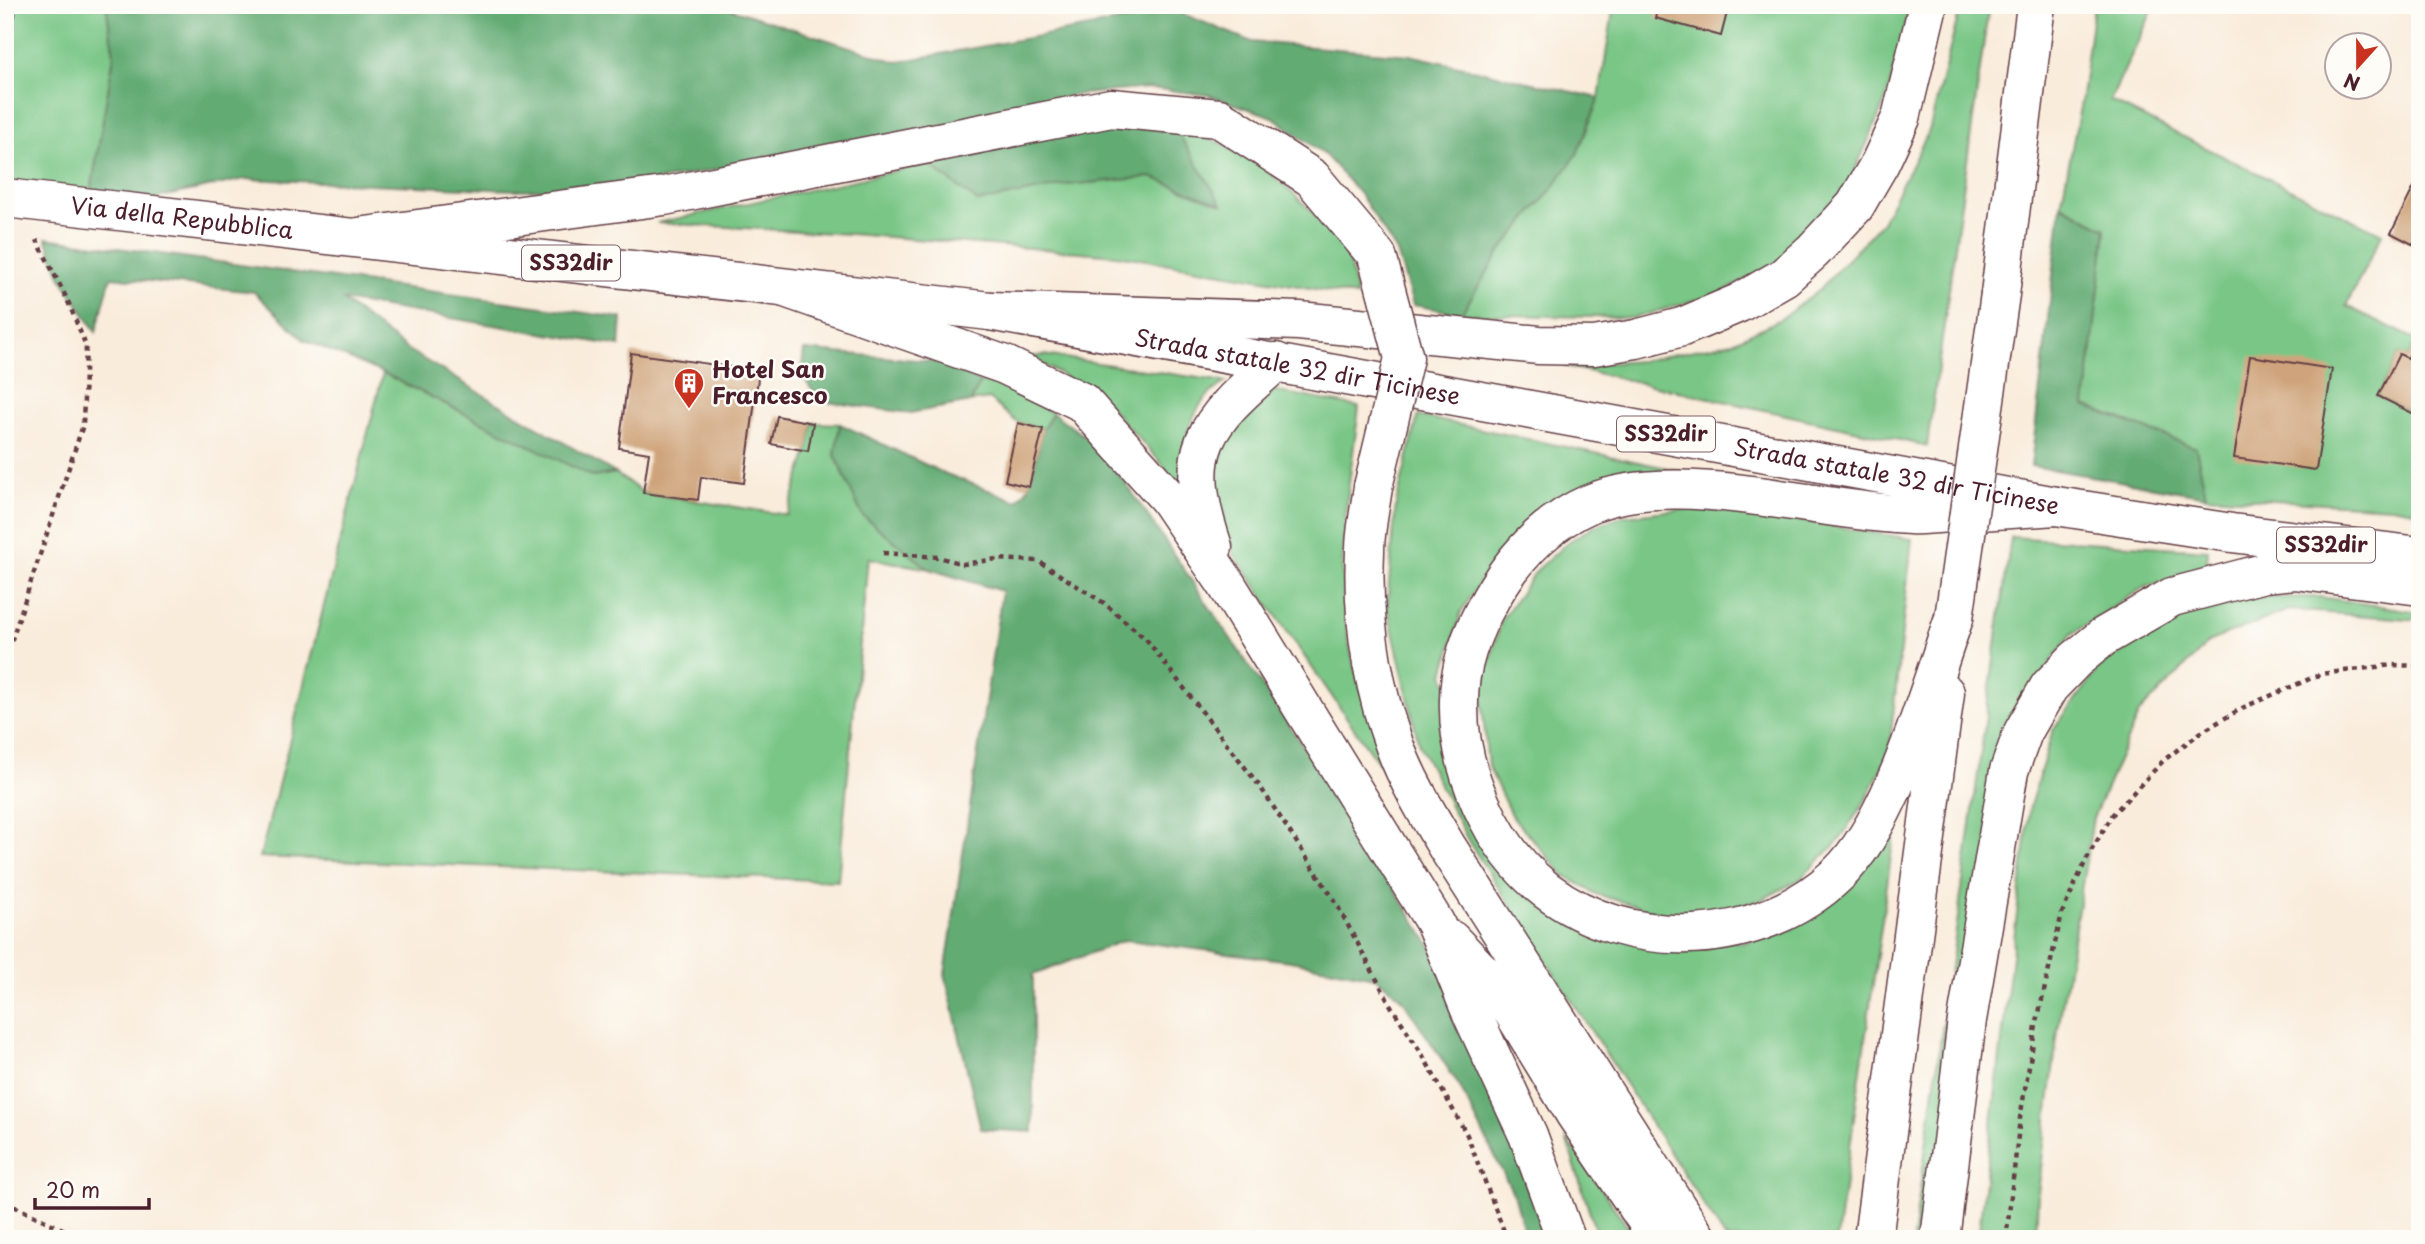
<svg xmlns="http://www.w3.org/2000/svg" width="2425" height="1244" font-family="'Playpen Sans',sans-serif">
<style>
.green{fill:#79c686;stroke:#627258;stroke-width:2}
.forest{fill:#62ab73;stroke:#56654f;stroke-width:2}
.building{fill:#cfa47b}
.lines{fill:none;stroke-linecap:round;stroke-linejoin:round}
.major-casing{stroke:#643e45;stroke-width:41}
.highway-casing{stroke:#643e45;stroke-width:41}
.path{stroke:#643e45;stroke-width:4.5;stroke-dasharray:5 5;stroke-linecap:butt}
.major{stroke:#fff;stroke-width:38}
.highway{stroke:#fff;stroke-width:38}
.highway-bridge-casing{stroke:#643e45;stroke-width:41;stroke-linecap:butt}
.highway-bridge{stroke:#fff;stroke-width:38}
.labels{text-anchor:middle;stroke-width:5;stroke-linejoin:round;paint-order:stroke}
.shield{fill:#fdfcf7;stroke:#806168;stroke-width:2}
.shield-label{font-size:21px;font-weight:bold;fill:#4a1f2b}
.street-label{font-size:23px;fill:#4a1f2b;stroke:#fdfcf7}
.poi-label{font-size:23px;font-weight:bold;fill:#4a1f2b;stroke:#fdfcf7;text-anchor:start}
</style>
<rect width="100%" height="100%" fill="#fdfcf7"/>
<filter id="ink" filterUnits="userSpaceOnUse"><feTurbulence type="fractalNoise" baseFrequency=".0143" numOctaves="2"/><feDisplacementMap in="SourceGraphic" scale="14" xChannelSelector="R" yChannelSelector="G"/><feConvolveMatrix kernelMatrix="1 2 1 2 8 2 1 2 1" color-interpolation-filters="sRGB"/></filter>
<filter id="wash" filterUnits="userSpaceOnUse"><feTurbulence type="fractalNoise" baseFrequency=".00686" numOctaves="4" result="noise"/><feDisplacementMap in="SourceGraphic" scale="28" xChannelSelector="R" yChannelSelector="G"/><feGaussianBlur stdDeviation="1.57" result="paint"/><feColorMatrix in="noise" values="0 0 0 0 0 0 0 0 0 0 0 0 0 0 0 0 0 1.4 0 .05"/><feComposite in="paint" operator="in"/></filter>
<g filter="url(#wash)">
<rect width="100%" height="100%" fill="#f9ecdb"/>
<path class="green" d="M5,5h101l8,50 -24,143 -85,-12z
M1614,5h296l-22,90 -38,87 -57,72 -70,38 -89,26 -173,-4 40,-64 51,-61 25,-35 22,-56z
M1961,5h28l-62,441 -363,-80 77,-5 92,-19 48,-23 39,-30 62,-67 47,-91z
M2094,5h61l-45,96 272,133 -36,72 71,34 -9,18 -9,-4 -21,42 42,21v95l-29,-5 -185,-11 -10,-48 -111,-42 21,-177 -45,-24 21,-108z
M1175,128l46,15 39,21 36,32 33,32 18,25 10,43 -240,-41 -267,-21 -193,-11 271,-59 50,38 88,-17 85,-8 70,27z
M1044,355l182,27c-43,24 -43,70 -45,115l-18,-32 -61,-67 -71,-41z
M383,373l210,104 22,-4 29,20 143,22 21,-64 5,-28 27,1 -5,31 27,60 67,54 -61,-11 -30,323 -578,-24z
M980,382l21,2 52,29 -10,16 -25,-6 -29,-24 -18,3z
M1271,390l88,17c-9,75 -25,154 -11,230 10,56 34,109 55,162l-168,-243 -11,-23 -8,-64 13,-44z
M1418,416l263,55 -110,25 -43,23 -38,48 -29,45 -17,62 68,208 231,61 49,-14 41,-30 61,-64 -57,404h-111l-257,-397 -50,-97 -32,-139 9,-102z
M1710,506l202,33 -23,213 -22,46 -28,43 -40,39 -40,21 -55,12 -38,2 -70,-21 -32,-19 -53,-60 -23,-49 -7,-73 21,-74 35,-49 31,-28 26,-16 29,-10z
M2011,537l197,13 -1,16 -64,22 -71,46 -40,53 -101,552h-18z
M2320,597l100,15v8l-132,-10 -78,31 -71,72 -46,105 -35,212 -20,163 -2,46h-58l52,-433 23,-76 49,-65 71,-46 68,-21z
M1566,1138l70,101h-38z"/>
<path class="forest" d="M106,5h613l178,57 279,-51 76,31 158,13 189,43 -22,56 -25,35 -51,61 -40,64 -48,-9 -16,-53 -37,-58 -35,-39 -52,-38 -65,-22 -59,-7 -76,7 -115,28 -338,65 -105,2 -270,-11 -111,24 -44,-5 24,-143z
M1095,124l80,4 47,76 -71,-27 -85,8 -88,17 -50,-38 91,-24z
M2061,205l45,24 -21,177 111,42 10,48 -175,-30z
M46,238l576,80 -2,28 -278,-46 66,50 207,123 -22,4 -210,-104 -79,-33 -50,-48 -143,-15 -15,55 -36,-56z
M804,350l135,12 41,20 -9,20 -61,11 -90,-12 -19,-27z
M1053,413l35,26 37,43 170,252 139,217 119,288h-27l-11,-42 -55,-110 -59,-90 -26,-20 -85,-16 -165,-21 -92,35v157l-52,-3 -36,-155 57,-383 -73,-22 -67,-54 -27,-60 5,-31 101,48 76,29 12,-14 14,-58z"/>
<g id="blocks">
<path class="building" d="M1658,5h71l-8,31 -66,-18z
M2415,185l5,2v61l-29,-15z
M2420,334v83l-42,-21 21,-42 9,4z
M631,353l128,18 -15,112 -43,-6 -3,23 -55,-7 6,-40 -30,-5z
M2250,356l82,13 -16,101 -82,-12z
M777,416l36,7 -5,28 -37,-7z
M1018,423l25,6 -14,58 -24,-6z"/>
</g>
</g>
<g filter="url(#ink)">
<use href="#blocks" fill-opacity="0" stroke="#643e45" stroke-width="2"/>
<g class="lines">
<g class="major-casing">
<g id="major">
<path id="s1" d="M5,198l985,113 1066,195 176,27 188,23"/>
</g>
</g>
<g class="highway-casing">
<path id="highway" d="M358,237l306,-41 447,-88 108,10 93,60 65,78
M785,288l220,77 77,37 86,96 57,84 210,341 36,89 57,123 38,104
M2000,294l36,-289
M990,311l309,10 240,24 55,1 42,-7 46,-12 57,-24 45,-26 29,-26 42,-45 25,-43 21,-45 27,-113
M1373,487c-3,22 -8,43 -8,64 -3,66 7,134 30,196 13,35 33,68 52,100l250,392
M1213,547c-33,-98 -10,-122 63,-185
M1954,618c-26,73 -61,205 -117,257 -77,73 -207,79 -291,15 -55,-43 -89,-122 -87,-190 0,-36 14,-71 32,-102 23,-40 55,-75 98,-94 85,-37 228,8 321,11 17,1 36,-2 54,-3 30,-2 61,-4 92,-6
M1451,940l50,52 74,122 84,125
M1873,1239l72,-546
M1940,1239l27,-219 42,-249 14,-39 26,-45 26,-27 28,-23 69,-40 92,-24 31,-3 125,16"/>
</g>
<path class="path" d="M5,57l11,-52
M883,553l55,4 25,7 34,-5 41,2 66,42 42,36 115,149 74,113 56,105 31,48 45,81 40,104
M5,660l78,-235 3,-79 -19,-47 -30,-59
M5,1202l79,37
M2006,1239l14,-121 16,-92 26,-113 25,-55 26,-44 51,-54 36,-27 42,-25 79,-34 71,-9 28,1"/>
<use href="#major" class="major"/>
<use href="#highway" class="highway"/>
<g class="highway-bridge-casing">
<path id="highway-bridge" d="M1373,487l31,-129 -27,-102
M1954,618l46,-324"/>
</g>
<use href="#highway-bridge" class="highway-bridge"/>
</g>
</g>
<defs>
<g id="building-pin" transform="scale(1.575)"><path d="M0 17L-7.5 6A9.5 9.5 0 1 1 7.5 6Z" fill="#c8321e" stroke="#fdfcf7"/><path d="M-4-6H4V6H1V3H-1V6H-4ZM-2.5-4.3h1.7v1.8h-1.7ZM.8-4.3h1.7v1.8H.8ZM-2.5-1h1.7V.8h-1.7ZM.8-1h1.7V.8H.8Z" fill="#fff"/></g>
</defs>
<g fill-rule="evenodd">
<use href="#building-pin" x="689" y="383"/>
</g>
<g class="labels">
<g class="shield">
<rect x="522" y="245.5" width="98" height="35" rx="5"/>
<rect x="1617" y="416.5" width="98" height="35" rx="5"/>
<rect x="2277" y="527.5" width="98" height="35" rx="5"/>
</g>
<g class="shield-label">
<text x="571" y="270">SS32dir</text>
<text x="1666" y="441">SS32dir</text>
<text x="2326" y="552">SS32dir</text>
</g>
<g class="street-label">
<text dy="8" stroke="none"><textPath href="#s1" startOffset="178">Via della Repubblica</textPath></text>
<text dy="8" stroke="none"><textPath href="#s1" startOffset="1304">Strada statale 32 dir Ticinese</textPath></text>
<text dy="8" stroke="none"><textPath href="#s1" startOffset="1913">Strada statale 32 dir Ticinese</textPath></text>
</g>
<g class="poi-label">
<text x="712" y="378">Hotel San<tspan x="712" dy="26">Francesco</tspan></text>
</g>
</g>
<rect width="2425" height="1244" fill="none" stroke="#fdfcf7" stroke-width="28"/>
<g transform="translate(2358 66) rotate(201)"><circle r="33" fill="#fdfcf7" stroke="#b5a4a5" stroke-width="2"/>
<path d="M0-5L12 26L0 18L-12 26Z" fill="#c8321e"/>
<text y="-10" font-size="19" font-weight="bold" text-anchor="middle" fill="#4a1f2b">N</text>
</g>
<path d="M35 1198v10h114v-10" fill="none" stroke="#4a1f2b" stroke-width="3.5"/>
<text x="46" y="1198" font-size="21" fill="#4a1f2b" stroke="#fdfcf7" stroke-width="5" paint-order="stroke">20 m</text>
</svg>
